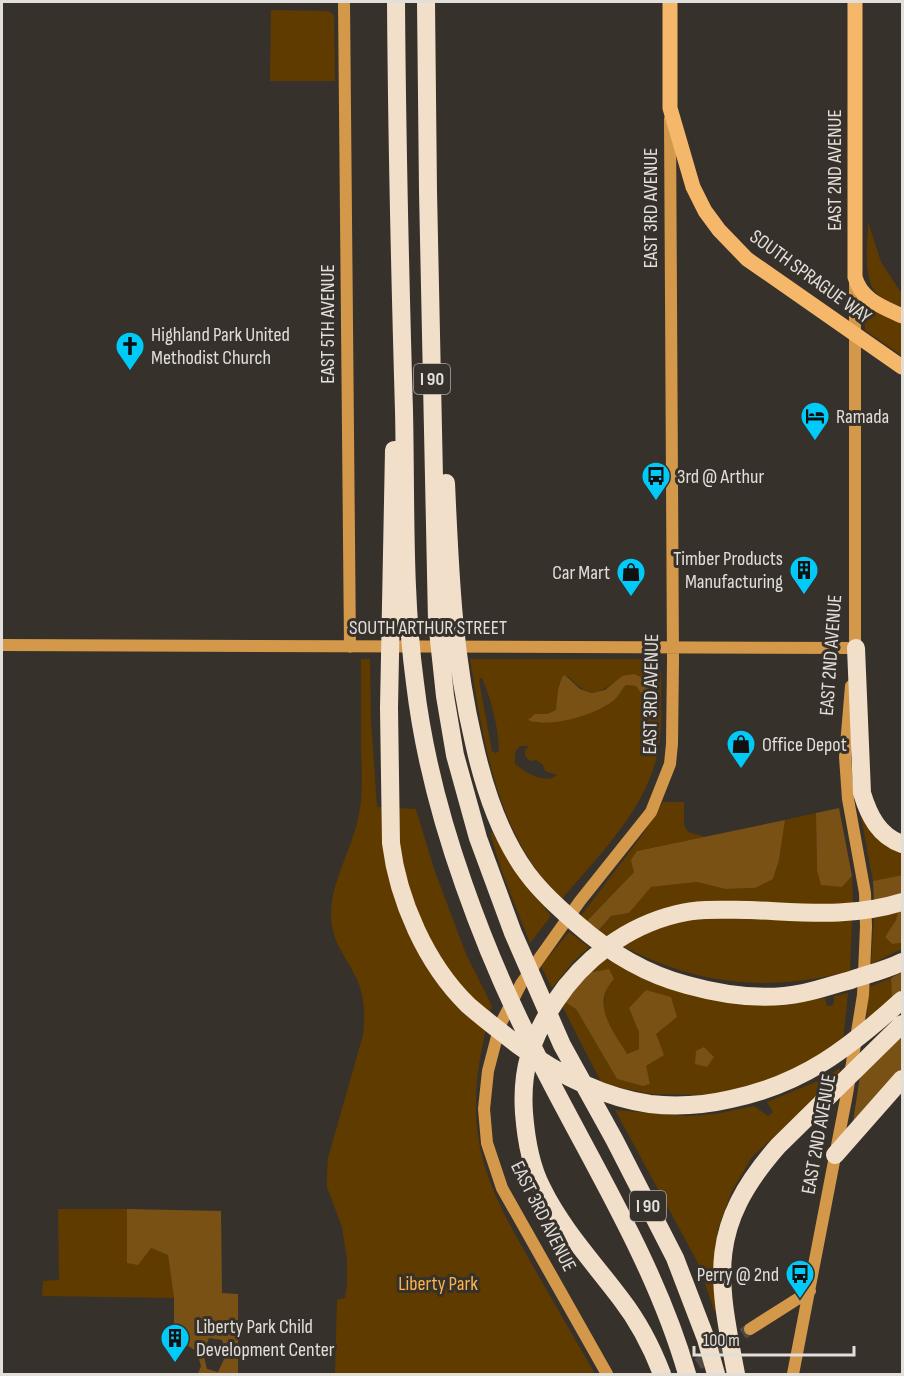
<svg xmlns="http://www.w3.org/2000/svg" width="904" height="1376" font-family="'Sofia Sans Condensed',sans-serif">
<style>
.green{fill:#5f3b00;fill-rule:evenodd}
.forest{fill:#7a5114;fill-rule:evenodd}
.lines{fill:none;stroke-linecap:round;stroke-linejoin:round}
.secondary-tunnel{stroke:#514b45;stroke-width:12;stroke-dasharray:12 6;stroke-linecap:butt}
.secondary{stroke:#d3984a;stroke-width:12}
.primary{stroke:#f5b86b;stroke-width:15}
.highway{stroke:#f1dfca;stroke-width:18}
.labels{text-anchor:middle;stroke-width:6;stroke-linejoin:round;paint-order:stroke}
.shield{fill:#37312b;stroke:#afaaa6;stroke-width:1.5}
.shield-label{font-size:18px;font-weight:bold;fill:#e2deda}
.street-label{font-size:20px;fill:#e2deda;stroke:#37312b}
.poi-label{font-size:20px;fill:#e2deda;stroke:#37312b;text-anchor:start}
.park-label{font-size:20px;fill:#fcb24d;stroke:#37312b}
</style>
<rect width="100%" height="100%" fill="#37312b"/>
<path class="green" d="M271,10l57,1 6,4 1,66h-65z
M868,222l13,40 21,32v13c-8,-3 -19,-7 -25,-13 -15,-15 -9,-52 -9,-72z
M867,308h4l31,14v34l-37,-26v-18z
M361,659h9l1,62 6,86 39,2 18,60 32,85 26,52c-9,34 -17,68 -16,104 0,61 33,114 62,165 19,33 38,66 57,99h-260l2,-74 8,-2 2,-13v-26l-5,-32 -15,-40v-13l1,-16 35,-123c2,-18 2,-36 -5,-53 -10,-24 -27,-39 -27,-67 0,-35 22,-67 28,-101 4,-21 3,-42 2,-63 0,-31 0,-61 0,-92z
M470,659h183l5,5 3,9c0,27 2,57 -4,83 -14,57 -59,100 -96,144 -65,-68 -76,-152 -91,-241zM568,676c22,24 31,19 54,0l28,17 -7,3 -7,-10 -10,-1c-4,4 -5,7 -8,11 -16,20 -59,25 -82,27l-1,-9h12l10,-4 1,-21 4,-12zM480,678h2c10,23 16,48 17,73l-3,2 -4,-2 -13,-70zM520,746h9l-4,4v6l5,5 6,-1 7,5 2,6 12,4c-12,10 -32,-3 -42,-11v-12z
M663,802h21v23l4,7 17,5 -68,14 -3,21 -48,50 -6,-5 63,-83z
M860,811l42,41v23l-29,6z
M816,813l1,57 25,17 10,-11 1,30h-180l-22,6 -47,25 -7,-5 14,-16 18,-3 21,-26 47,-5 28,7 30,-1 18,-9 6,-19 6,-40z
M490,833h3l17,31 41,52 -21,27 -28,-71z
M898,912l-2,8 -11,17 7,7 10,-1v6l-31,15 3,-47z
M715,914l137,6 -2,51c-84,22 -156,14 -233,-28l22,-12z
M569,932l20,15 -16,15 -21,26 -11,-22z
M601,956l34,18 146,30 44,-6 2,8h4l3,-3v-7l14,-3 -5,49 -60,34 -38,11 -37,8 -56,-1 -50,-10 -42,-82zM606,987l-3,26 23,41 13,-5v-17l4,54 -26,-7 -41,-70z
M891,978l1,22 -26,23 3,-36z
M840,1068l-1,9 -87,80 -20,34 -14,38 -5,40 5,44 -4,-3 -16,-47 -83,-153 72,6 29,-2 38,-8 14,10 5,-4 -6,-10 56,-23z
M58,1209h69v53l24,-14 17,7 6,43 -132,-2 1,-15 16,-1z"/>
<path class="forest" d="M634,674l13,6 3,13 -2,3h-5l-7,-10 -10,-1c-4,4 -5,7 -8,11 -14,18 -71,33 -90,24l7,-6h12l9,-4 2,-21 4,-12 3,-2 15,14 12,4 13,-3 17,-14z
M839,808l13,68 -10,11 -21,-2 -4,-15 -1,-57z
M785,820l-6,40 -6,19 -18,9 -30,1 -28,-7 -46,5 -22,26 -18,3 -14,16 -11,-10 48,-50 -3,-12 6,-9z
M902,875v18l-28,8 -1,-20z
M902,910v33l-10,1 -7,-7 11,-17 2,-8z
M609,969l5,10c-24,25 -1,51 13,75l12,-5v-17l-10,-24 17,-18 25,7 6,20 -21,17 8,21 -18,11 4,18 -7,2 -26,-7 -41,-70 -12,-8 23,-28z
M902,972v18l-10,10 -1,-22z
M902,1036v32l-43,50 -6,4 7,-46z
M704,1047l10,10 -7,10 -12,-3 1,-13z
M127,1209l94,2 1,82 16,1v80h-40l3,-8 -4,-14 -23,-16v-38l-6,-43 -17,-7 -13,17 -11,-2zM209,1338l13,2 4,15 -8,17 -11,-3 -4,-16z"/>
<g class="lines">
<path class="secondary-tunnel" d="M683,1374l67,-45"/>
<path class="secondary" d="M344,2l6,645
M2,645l854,3
M855,654v-375
M750,1329l60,-38
M607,1374l-105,-186 -15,-45 -3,-34 4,-38 12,-46 21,-41 59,-83 71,-89 19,-48 2,-20 1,-83 -3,-542
M793,1374l54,-280 16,-99 3,-68 -1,-34 -17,-94 -3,-42 6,-71"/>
<path class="primary" d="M670,2v106l23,79 12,24 14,19 28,29 155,108
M855,2v275c6,23 28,30 47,39"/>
<path class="highway" d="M396,2c1,136 4,272 8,409 2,89 -1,184 11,272 8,68 26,137 49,202 22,63 49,125 80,184 51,100 112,197 143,305
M426,2l2,189 9,430 8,75 10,59 23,83 35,95 49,112 52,94 61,119 31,81 10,35
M394,450l-5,258 2,135c7,57 35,121 77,162 16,14 33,27 50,40 38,28 84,52 132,59 26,3 55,1 81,-5 72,-15 118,-51 171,-99
M446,483c4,90 7,172 28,260 10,45 25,92 53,130 14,19 32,35 50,51 33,29 68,50 110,61 36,10 79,16 116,8 16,-3 32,-9 48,-13 17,-6 35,-10 51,-18
M856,648l6,145c7,23 17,43 40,51
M835,1155l67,-76
M662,1374c-10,-26 -24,-53 -41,-75 -27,-36 -59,-70 -79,-111 -12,-23 -16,-49 -18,-75 -3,-43 7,-74 31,-111 28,-43 72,-76 122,-88 23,-6 49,-4 72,-4 54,2 102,8 153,-8
M736,1374c-19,-98 -29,-147 42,-228l124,-122"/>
</g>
<defs>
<g id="church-pin" transform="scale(1.5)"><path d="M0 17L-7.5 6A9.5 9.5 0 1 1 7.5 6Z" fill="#00cbf8" stroke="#37312b"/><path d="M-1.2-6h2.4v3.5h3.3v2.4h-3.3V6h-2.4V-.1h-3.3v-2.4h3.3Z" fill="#111"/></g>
<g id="hotel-pin" transform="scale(1.5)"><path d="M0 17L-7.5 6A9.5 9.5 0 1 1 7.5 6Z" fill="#00cbf8" stroke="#37312b"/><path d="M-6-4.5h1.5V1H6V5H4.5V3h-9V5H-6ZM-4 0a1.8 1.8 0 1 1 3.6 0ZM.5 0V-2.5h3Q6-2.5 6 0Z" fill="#111"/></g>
<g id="bus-pin" transform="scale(1.5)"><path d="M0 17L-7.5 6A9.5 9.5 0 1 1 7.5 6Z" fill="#00cbf8" stroke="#37312b"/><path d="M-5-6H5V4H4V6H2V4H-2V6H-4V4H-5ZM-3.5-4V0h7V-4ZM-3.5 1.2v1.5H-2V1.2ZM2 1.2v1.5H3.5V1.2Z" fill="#111"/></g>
<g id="building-pin" transform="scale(1.5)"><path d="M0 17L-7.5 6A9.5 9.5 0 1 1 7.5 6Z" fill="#00cbf8" stroke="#37312b"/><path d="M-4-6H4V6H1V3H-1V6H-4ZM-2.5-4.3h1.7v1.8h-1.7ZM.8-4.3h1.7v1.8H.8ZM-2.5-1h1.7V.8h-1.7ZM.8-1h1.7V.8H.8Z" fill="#111"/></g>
<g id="shop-pin" transform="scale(1.5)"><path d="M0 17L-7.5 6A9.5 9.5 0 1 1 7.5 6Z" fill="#00cbf8" stroke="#37312b"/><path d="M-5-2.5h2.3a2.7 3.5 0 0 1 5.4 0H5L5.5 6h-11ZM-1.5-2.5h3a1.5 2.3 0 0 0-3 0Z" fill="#111"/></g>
</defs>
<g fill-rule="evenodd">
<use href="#church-pin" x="130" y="346"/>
<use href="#hotel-pin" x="815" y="416"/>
<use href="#bus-pin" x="656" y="476"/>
<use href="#building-pin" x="804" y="570"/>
<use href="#shop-pin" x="631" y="572"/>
<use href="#shop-pin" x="741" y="744"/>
<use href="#bus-pin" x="800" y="1274"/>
<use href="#building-pin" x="175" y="1338"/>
</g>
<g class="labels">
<g class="shield">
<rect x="414" y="364" width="36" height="30" rx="4.5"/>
<rect x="630" y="1191" width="36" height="30" rx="4.5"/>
</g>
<g class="shield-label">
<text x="432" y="385">I 90</text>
<text x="648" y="1212">I 90</text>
</g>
<g class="street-label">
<text transform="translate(834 170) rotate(-90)" y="7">EAST 2ND AVENUE</text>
<text transform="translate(650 208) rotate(-90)" y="7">EAST 3RD AVENUE</text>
<text transform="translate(811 276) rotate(36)" y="7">SOUTH SPRAGUE WAY</text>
<text transform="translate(327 324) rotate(-90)" y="7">EAST 5TH AVENUE</text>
<text x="428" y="634">SOUTH ARTHUR STREET</text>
<text transform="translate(830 655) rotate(-86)" y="7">EAST 2ND AVENUE</text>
<text transform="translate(650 694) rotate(-89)" y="7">EAST 3RD AVENUE</text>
<text transform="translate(818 1134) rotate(-80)" y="7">EAST 2ND AVENUE</text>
<text transform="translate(544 1216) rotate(63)" y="7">EAST 3RD AVENUE</text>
</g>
<g class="poi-label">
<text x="151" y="341">Highland Park United<tspan x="151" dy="23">Methodist Church</tspan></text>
<text x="836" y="423">Ramada</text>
<text x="677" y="483">3rd @ Arthur</text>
<text x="783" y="565" text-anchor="end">Timber Products<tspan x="783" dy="23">Manufacturing</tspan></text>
<text x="610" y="579" text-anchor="end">Car Mart</text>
<text x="762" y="751">Office Depot</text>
<text x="779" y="1281" text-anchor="end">Perry @ 2nd</text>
<text x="196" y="1333">Liberty Park Child<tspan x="196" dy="23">Development Center</tspan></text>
</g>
<g class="park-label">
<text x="438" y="1290">Liberty Park</text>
</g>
</g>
<rect width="904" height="1376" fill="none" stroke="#e2deda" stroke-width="6"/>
<path d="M694 1346v9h160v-9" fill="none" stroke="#e2deda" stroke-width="3"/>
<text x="703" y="1346" font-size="18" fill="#e2deda" stroke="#37312b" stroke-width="4.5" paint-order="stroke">100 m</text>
</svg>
